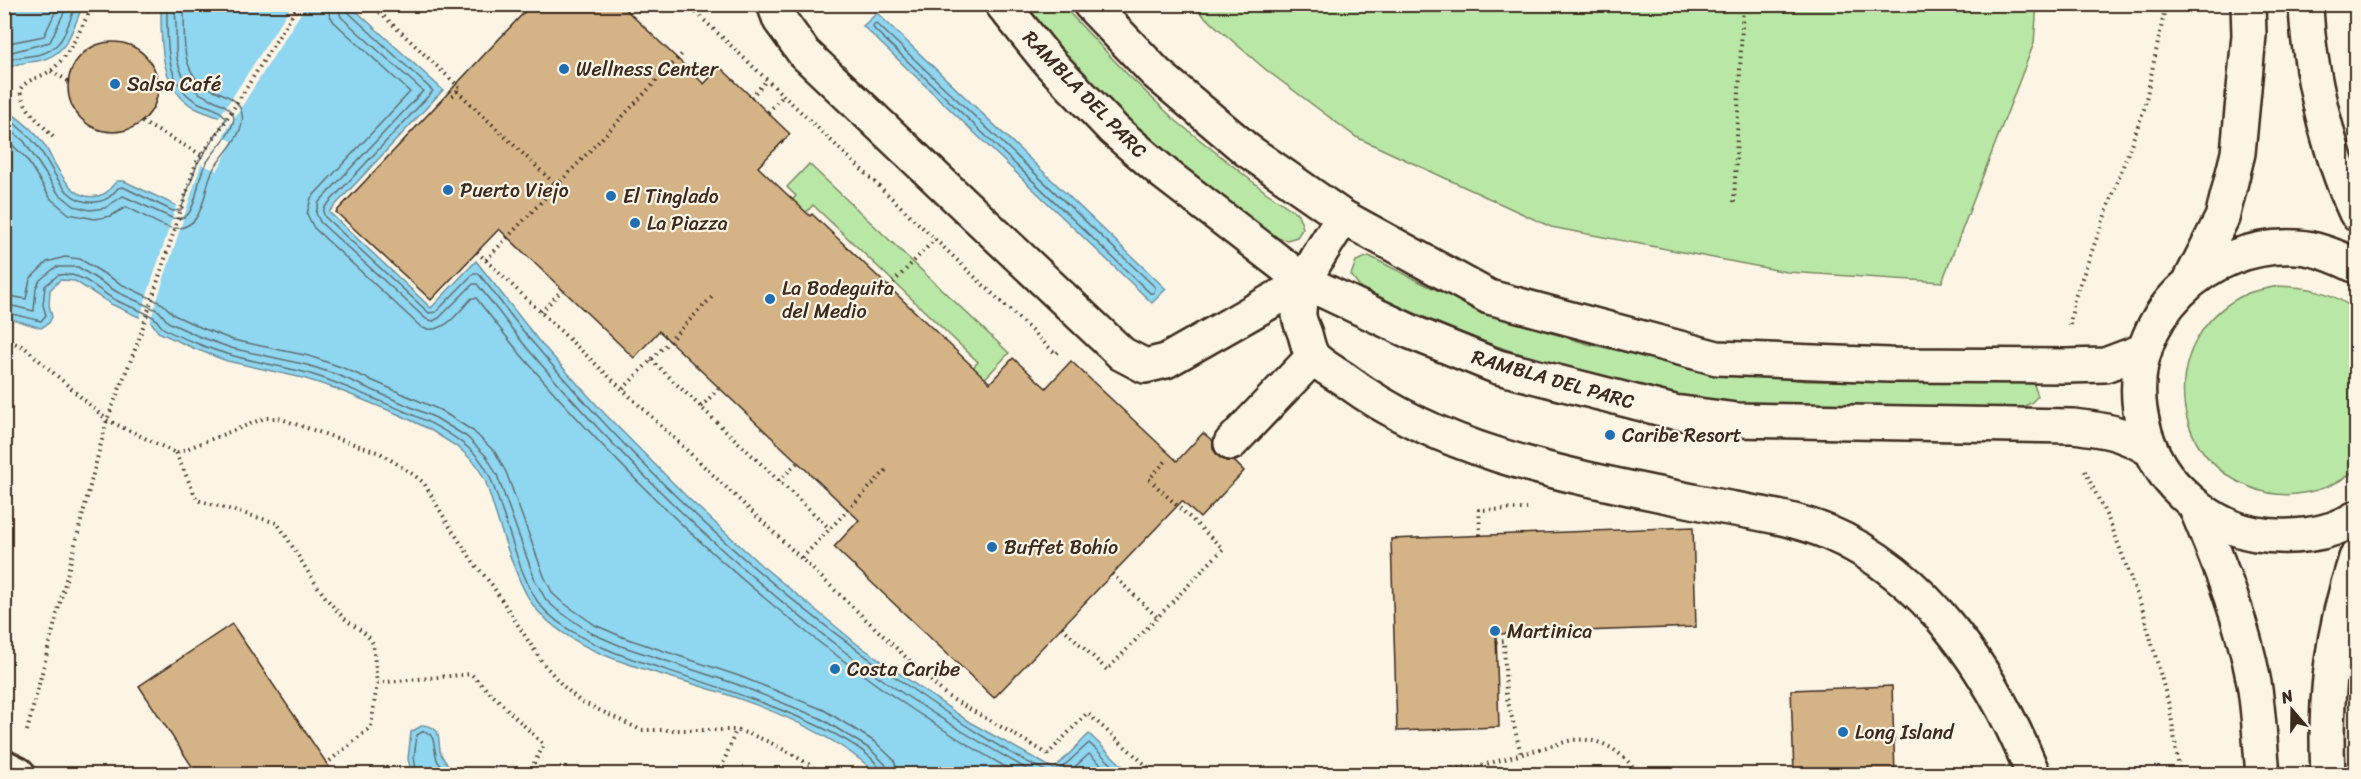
<svg xmlns="http://www.w3.org/2000/svg" width="2361" height="779" font-family="Sriracha,sans-serif">
<style>
.green{fill:#b9e7a6;stroke:#7a8862;stroke-width:1.5}
.water{fill:#8fd6f1;stroke:#6d919d;stroke-width:1.5}
.pier{fill:#fcf5e5}
.lines{fill:none;stroke-linecap:round;stroke-linejoin:round}
.shore{stroke:#5d6f72;stroke-width:1.5}
.building{fill:#d4b387;stroke:#3b2a1e;stroke-width:1.5}
.minor-casing{stroke:#3b2a1e;stroke-width:38}
.path{stroke:#3b2a1e;stroke-width:4;stroke-dasharray:1.5 4.5;stroke-linecap:butt}
.minor{stroke:#fcf5e5;stroke-width:33}
.poi-dot{fill:#1f6fb2;stroke:#fcf5e5;stroke-width:2}
.labels{text-anchor:middle;stroke-width:4.5;stroke-linejoin:round;paint-order:stroke}
.poi-label{font-size:20px;fill:#3b2a1e;stroke:#fcf5e5;text-anchor:start}
.street-label{font-size:20px;fill:#3b2a1e;stroke:#fcf5e5}
</style>
<rect width="100%" height="100%" fill="#fcf5e5"/>
<filter id="ink" filterUnits="userSpaceOnUse"><feTurbulence type="fractalNoise" baseFrequency=".0167" numOctaves="2"/><feDisplacementMap in="SourceGraphic" scale="12" xChannelSelector="R" yChannelSelector="G"/><feConvolveMatrix kernelMatrix="1 2 1 2 8 2 1 2 1" color-interpolation-filters="sRGB"/></filter>
<g filter="url(#ink)">
<path class="green" d="M1022,5h40l66,70 47,45 92,73 31,21 5,14 -6,9 -10,3 -10,-2 -24,-15 -104,-82 -79,-82z
M1191,5h846l-3,38 -92,239 -155,-10 -236,-45 -195,-90 -91,-68z
M809,164l200,189 -85,90 -13,-12 67,-69 -165,-157 -67,70 -13,-12 63,-67 -9,-9z
M1369,256l59,30 60,26 56,19 44,13 126,28 93,9 226,1 5,14 -7,7 -12,6c-56,0 -113,0 -169,0 -28,0 -58,2 -86,0 -143,-15 -275,-58 -403,-121l-10,-13 5,-14z
M2277,286c30,1 56,5 79,25v158c-14,13 -34,21 -53,24 -18,4 -36,1 -53,-6 -88,-34 -88,-154 -4,-193 9,-4 21,-5 31,-8z"/>
<path class="water" d="M5,4h78v1c-11,25 -15,51 -46,56 -13,2 -21,2 -32,9z
M344,4l10,5 89,81 -114,122 102,96 45,-47 62,79 66,73 84,85 73,67 96,79 114,79 83,46 35,-35 42,40h-254c-45,-43 -117,-70 -177,-88 -55,-17 -123,-31 -163,-76 -21,-23 -41,-98 -52,-130l-9,-16 -17,-16 -30,-19 -29,-14 -66,-27 -31,-10 -76,-17 -34,-13 -35,-16 -6,-9 -41,-19 -36,-23 -15,-1 -10,10 -1,15 3,12 -3,6 -8,5 -36,-11 -1,-210c15,12 31,23 41,39 12,20 27,62 59,48 5,-2 8,-9 13,-13h7l53,25 44,-88c-9,-3 -18,-6 -26,-10 -35,-19 -34,-64 -34,-97l-3,-6z
M877,13l289,276 -14,14 -289,-277z
M423,725c22,3 13,15 18,29 4,10 11,15 20,20h-49l-4,-15 3,-27z"/>
<path class="pier" d="M292,5h14l-83,131 10,6 -16,29 -16,-7 -52,161 -10,-5 52,-159z"/>
<g class="lines">
<path class="shore" d="M328,4l1,10 5,8 76,70 -99,106 -4,16 7,14 108,100c23,7 36,-16 50,-30h4c15,19 30,38 45,57 141,165 307,313 497,419
M337,4l4,13 82,74 -104,111 -3,11 4,9 106,97 7,2 6,-3 34,-34h4c17,21 33,43 50,64 94,112 206,219 322,307 59,45 122,83 187,119
M344,4l3,7 86,80 -108,116 -2,5 2,5 104,96 7,-1 38,-39h4c19,23 36,48 56,71 108,128 233,245 371,340 47,33 95,66 147,90
M876,23l279,264 -1,6h-4l-276,-264 -1,-4z
M4,44l40,-8 15,-32
M4,54l46,-12 18,-38
M4,63c11,-7 21,-6 33,-8 27,-5 30,-28 39,-51
M4,115c13,10 25,20 34,32 16,21 25,58 57,55 12,-1 16,-6 23,-14l5,-1 50,24 8,-1 16,-46 29,-45c-4,-10 -18,-12 -27,-16 -34,-17 -32,-61 -32,-92l-2,-7
M4,125l20,16 34,52 16,13 16,4 15,-2 18,-12 49,22c6,1 13,1 17,-5 9,-13 8,-32 15,-46 8,-16 28,-31 30,-49 -4,-19 -33,-16 -47,-36 -20,-29 -5,-49 -14,-78
M4,137l22,21 25,41 18,15 26,5 16,-3 15,-9c16,6 38,24 55,21 6,-2 12,-5 15,-10 10,-14 9,-33 17,-48 9,-16 33,-36 29,-56 -4,-23 -36,-20 -48,-38 -15,-23 -7,-46 -11,-72
M4,295l22,4 4,-20 17,-17 18,-5 15,2 41,25 42,20 11,11 28,13 31,12 76,16 32,11 99,43 33,21 22,21 11,20 38,104 9,18 9,8 33,23 30,13 114,38 85,34 51,32 19,18 4,14
M4,304l30,7 2,-23 4,-8 16,-13h22l39,25 42,19 9,11 30,14 33,12 76,17 31,10 98,43 31,19 20,20 10,18 38,105 11,20 10,9 35,24 30,13 115,38 84,34 50,31 15,15 4,10
M4,312l37,9 5,-6 -3,-10 2,-19 13,-11c22,-4 36,12 54,23 13,8 28,11 41,19 5,3 6,8 10,11 9,6 22,11 33,15 35,15 71,20 107,29 24,6 45,16 67,25 36,15 74,28 103,55 16,15 22,38 29,59 10,28 20,70 38,94 25,30 75,49 111,60 39,13 224,68 230,109
M417,774l-3,-16 3,-23 7,-4 8,5c6,18 -1,24 18,38
M1055,774l34,-31 33,31
M1067,774l22,-20 23,20"/>
</g>
<path class="building" d="M532,4h88l84,80 16,-17 70,67 -32,33 52,49 2,-2 178,169 23,-25 33,30 25,-27 106,100 26,-28 10,8v8l6,8 7,4h8l10,10 -44,47 -18,-17 -188,197 -160,-151 25,-27 -200,-189 -25,27 -135,-129 -68,71 -95,-88z
M68 87a45 45 0 1 1 90 0a45 45 0 1 1-90 0Z
M1693,527l3,100 -200,7 3,93 -102,4 -6,-192z
M232,624l102,150h-137l-58,-88z
M1892,686l3,88h-101l-3,-84z"/>
<g class="lines">
<g class="minor-casing">
<path id="minor" d="M774,4l6,16 24,33 318,301 23,12 21,-5 139,-79
M1002,4l46,57 66,69 51,44 140,108 106,50 87,35 176,45 63,8 336,6c33,4 49,6 78,24
M1090,4l66,69 91,77 96,67 146,80 228,61 172,7 177,1 39,-1 40,-15
M2306,4c2,64 23,151 50,209
M1343,217c-17,29 -45,62 -44,97 0,7 4,14 6,20 2,7 4,18 9,24 9,9 23,16 34,24 101,74 229,95 349,120 43,9 89,13 130,30 102,43 167,144 206,242
M2356,266c-18,-9 -39,-18 -59,-19 -91,-5 -170,71 -157,163 5,32 18,61 42,83 21,21 45,36 74,41 33,5 72,2 100,-16
M2191,279l31,-61 16,-65 11,-118 -1,-31
M1231,443l82,-86
M2196,508c24,57 47,114 58,175 5,30 6,61 9,91
M4,767l14,7
M2328,774c-4,-76 4,-143 28,-216"/>
</g>
<path class="path" d="M146,4l3,7
M371,4l89,84 -8,8
M687,4l369,350 3,-3
M51,71l17,10
M457,91l100,95
M751,97l16,-17
M768,112l15,-16
M142,122l60,33
M53,137c-12,-14 -30,-28 -33,-47 8,-13 23,-12 34,-22 19,-18 27,-42 40,-64
M1734,202l9,-198
M477,252l470,444 101,58 39,-41 69,61
M486,260l196,-206
M889,287l46,-48
M541,312l21,-22
M2070,325l4,-25 70,-191 22,-105
M4,339l20,8 83,73 69,33 89,-35h13l102,35 34,22 10,8 24,41 26,39 18,22 50,77 20,23 18,16 61,29h95c33,9 59,25 87,44
M651,360l179,169
M623,389l89,-92
M701,407l18,-19
M176,453l21,47 80,23c22,31 37,65 65,93 9,10 25,15 31,28l4,39 -6,44 -45,37
M2085,471l27,56 31,84 27,98 10,65
M779,481l19,-19
M1480,535l-1,-25 48,-1
M802,558l87,-91
M1112,574l45,43
M1062,627l45,43 116,-121 -74,-70 18,-19
M1496,642l8,-1 2,53 15,60
M377,683l94,-9 73,71 -16,29
M27,731l80,-311 31,-78 58,-179 29,-41 74,-118
M719,774l17,-44
M1392,774l88,-8 92,-26c31,-3 49,12 67,34"/>
<use href="#minor" class="minor"/>
</g>
</g>
<g class="poi-dot">
<circle cx="564" cy="69" r="6"/>
<circle cx="115" cy="84" r="6"/>
<circle cx="448" cy="190" r="6"/>
<circle cx="611" cy="196" r="6"/>
<circle cx="635" cy="223" r="6"/>
<circle cx="770" cy="299" r="6"/>
<circle cx="1610" cy="435" r="6"/>
<circle cx="992" cy="547" r="6"/>
<circle cx="1495" cy="631" r="6"/>
<circle cx="835" cy="669" r="6"/>
<circle cx="1843" cy="732" r="6"/>
</g>
<g class="labels">
<g class="poi-label">
<text x="576" y="76">Wellness Center</text>
<text x="127" y="91">Salsa Café</text>
<text x="460" y="197">Puerto Viejo</text>
<text x="623" y="203">El Tinglado</text>
<text x="647" y="230">La Piazza</text>
<text x="782" y="295">La Bodeguita<tspan x="782" dy="23">del Medio</tspan></text>
<text x="1622" y="442">Caribe Resort</text>
<text x="1004" y="554">Buffet Bohío</text>
<text x="1507" y="638">Martinica</text>
<text x="847" y="676">Costa Caribe</text>
<text x="1855" y="739">Long Island</text>
</g>
<g class="street-label">
<text transform="translate(1085 94) rotate(46)" y="7">RAMBLA DEL PARC</text>
<text transform="translate(1553 379) rotate(16)" y="7">RAMBLA DEL PARC</text>
</g>
</g>
<rect width="2361" height="779" fill="none" stroke="#fcf5e5" stroke-width="24"/>
<rect x="12" y="12" width="2337" height="755" fill="none" stroke="#3b2a1e" stroke-width="2" filter="url(#ink)"/>
<g transform="translate(2292 710) rotate(340)" stroke="#fcf5e5" stroke-width="4.5" paint-order="stroke">
<path d="M0-4.5L10 22L0 15L-10 22Z" fill="#3b2a1e"/>
<text y="-9" font-size="16" font-weight="bold" text-anchor="middle" fill="#3b2a1e">N</text>
</g>
</svg>
